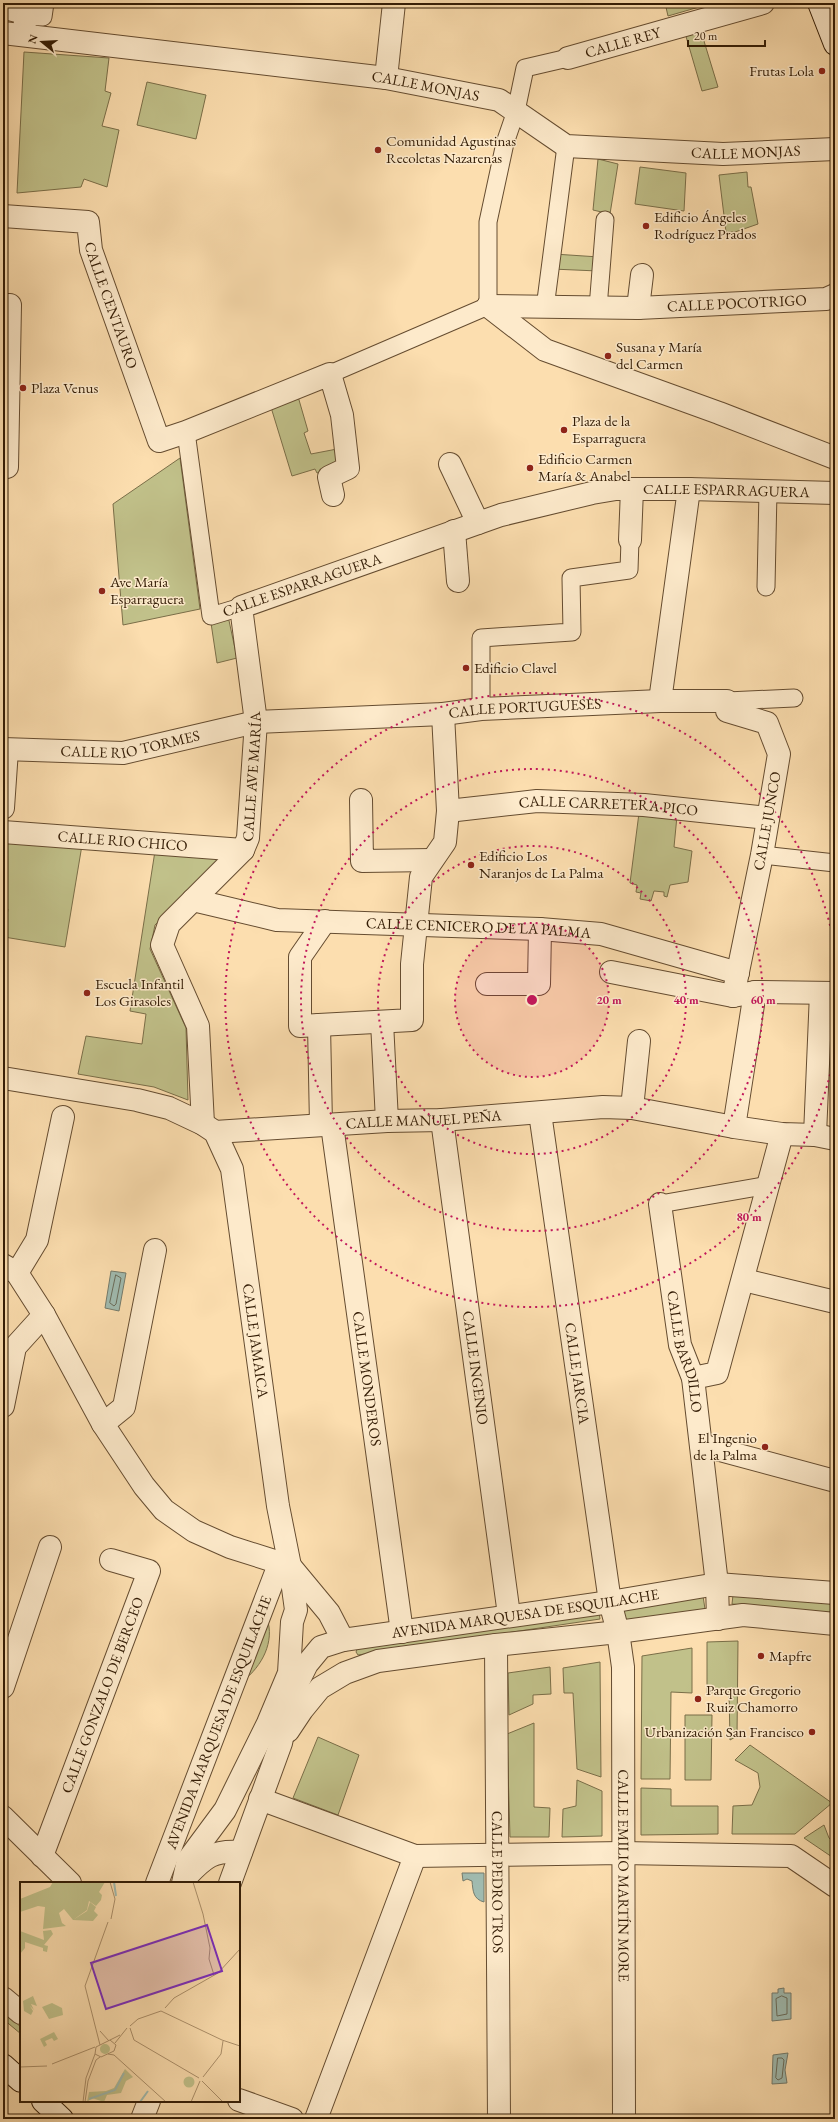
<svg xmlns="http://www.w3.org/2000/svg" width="838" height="2122" font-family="'EB Garamond',serif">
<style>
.green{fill:#c1c18a;stroke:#7a6e48}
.water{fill:#a0bbb0;stroke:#747b6c}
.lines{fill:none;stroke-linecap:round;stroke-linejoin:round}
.shore{stroke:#6a6c5a;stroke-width:1}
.pedestrian-casing{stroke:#654c30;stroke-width:19}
.minor-casing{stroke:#654c30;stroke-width:24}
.tertiary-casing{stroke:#654c30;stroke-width:24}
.secondary-casing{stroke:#331c05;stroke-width:24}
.pedestrian{stroke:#fdeacb;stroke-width:17}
.minor{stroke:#fdeacb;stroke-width:22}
.tertiary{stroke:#fdeacb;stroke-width:22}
.secondary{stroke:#fdeacb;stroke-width:22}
.ring{fill:none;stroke:#c2185b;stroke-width:2;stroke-dasharray:2 4}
.poi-dot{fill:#8f2418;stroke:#fdeacb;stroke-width:1.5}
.labels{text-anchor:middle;stroke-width:3;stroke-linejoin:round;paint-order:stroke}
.street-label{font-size:15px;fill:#331c05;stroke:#fdeacb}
.poi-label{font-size:15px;fill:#331c05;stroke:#fdeacb;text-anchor:start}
.inset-river{fill:none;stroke:#a0bbb0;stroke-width:2}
.inset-road{fill:none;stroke:#ac906b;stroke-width:1}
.view{fill:#7b2cbf;fill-opacity:0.15;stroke:#7b2cbf;stroke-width:2}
.inset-edge{fill:none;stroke:#331c05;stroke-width:2}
.centre{fill:#c2185b;stroke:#fdeacb;stroke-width:2}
.ring-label{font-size:12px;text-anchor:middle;font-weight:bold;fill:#c2185b;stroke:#fdeacb;stroke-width:3;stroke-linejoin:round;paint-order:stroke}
</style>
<rect width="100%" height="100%" fill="#fcdeaf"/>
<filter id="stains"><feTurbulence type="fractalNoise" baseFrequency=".005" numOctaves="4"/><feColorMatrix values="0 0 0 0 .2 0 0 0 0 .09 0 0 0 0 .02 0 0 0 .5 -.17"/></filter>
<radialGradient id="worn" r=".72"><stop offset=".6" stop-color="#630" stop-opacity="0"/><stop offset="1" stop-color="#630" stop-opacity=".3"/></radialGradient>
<path class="green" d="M665,3h48l-45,13z
M700,28l18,59 -16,4 -17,-58z
M24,52l85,6 -4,33 6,2 -9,33 17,4 -12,57 -23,-8 -3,8 -64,6z
M147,82l59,13 -10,44 -59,-14z
M598,159l20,5 -8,50 -17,-4z
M640,167l46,6 -2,38 -49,-7z
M747,172l1,15h3l7,37 -23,8h-9l-7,-57z
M554,254l45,3 -1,14 -46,-2z
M297,393l11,38 -4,2 7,21 26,-5 4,18 -24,6 -2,-4 -23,7 -22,-72z
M180,458l20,151 -77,16 -10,-121z
M228,616l9,42 -20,5 -6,-40z
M639,813l38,3 -3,31 18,4 -4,31 -18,3 -3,12 -3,-1v-4l-10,-1 -3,10 -11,-2 1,-6 -5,-1 1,-7 -7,-2z
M3,843l79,2 -17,102 -61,-10 4,-28 -5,-1z
M155,851l61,6 1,5 -62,63 -5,24 36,79 2,72 -34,-13 -76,-13 8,-38 56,8 4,-30 -16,-3z
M733,1595l102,8v10l-103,-9z
M703,1596l2,13 -81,12 -2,-13z
M599,1612l1,7 -242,36 -2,-3 2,-5z
M267,1618c8,24 -5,48 -24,63z
M738,1641l-1,95 -7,4 -1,-48 -22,1v-51z
M692,1648v45l-21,-1 -1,87h-29l1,-123z
M600,1662l1,115 -24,-8 -4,-76h-9l-1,-25z
M550,1667l1,27 -18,1v9l-24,11 -1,-42z
M685,1715h27l-1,65h-26z
M534,1723v84l16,1 -1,29h-39l-3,-103z
M318,1737l41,18 -21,60 -45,-17z
M750,1745l82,58 -37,31h-63l1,-28 19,-1 8,-18 -2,-14 -23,-13z
M577,1780l25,11v45l-40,1 1,-28 13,-3z
M641,1788l30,1v17h47v28l-77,1z
M824,1825l5,13 6,5v16l-31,-21z
M3,2012l18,15v7l-18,-15z"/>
<path class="water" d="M111,1271l15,2 -7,38 -14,-3z
M462,1873h22v29c-11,-3 -11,-11 -12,-21l-5,-2 -4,2z
M784,1988v5h7v26l-19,2v-28h6v-4z
M788,2053l-3,17 2,13 -15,1 1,-29z"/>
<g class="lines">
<path class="shore" d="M116,1275l5,3 -5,26 -2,2 -4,-3z
M782,1996l5,2v16l-10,2 -1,-17z
M778,2058h4l2,2 -2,18 -4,2 -2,-2z"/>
<g class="pedestrian-casing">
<path id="pedestrian" d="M4,3l-1,7 23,6 17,1 2,-14
M545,308l21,-162
M598,308l7,-88
M330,374l158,-68v-84l17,-79 11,-32 9,-43 43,-10
M186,432l25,184 30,-9
M766,587l2,-96
M727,701l67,-3
M481,709v-71l91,-6 -1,-54 58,-8 1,-30
M762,855l73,8
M660,1204l109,-19"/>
</g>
<g class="minor-casing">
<g id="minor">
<path d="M23,35l5,-32"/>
<path id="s1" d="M568,58l195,-55"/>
<path d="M386,78l8,-75"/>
<path id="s2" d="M3,216l85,6 3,28 68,191 27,-9 144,-58 12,41 6,53 -19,9 4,18"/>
<path d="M3,305h7l-3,162h-4"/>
<path d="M488,306l57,44 174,63 116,45"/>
<path id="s3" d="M488,306l150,2 188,-9 9,-4"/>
<path d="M638,308l4,-33"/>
<path d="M450,464l28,59"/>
<path d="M454,531l4,50"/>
<path d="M630,540l2,-51"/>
<path d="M660,701l29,-212"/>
<path id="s4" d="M3,749l120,4 133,-31 187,-8 38,-5 179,-8h67v10l40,12 12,31 -17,101 -29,141 22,-4 80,1"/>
<path d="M361,800l1,61 70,-1"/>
<path d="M3,808l4,-58"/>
<path id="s5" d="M448,811l89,-10 107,4 124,13"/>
<path id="s6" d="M3,832l240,18"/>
<path id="s7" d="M193,900l84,20 263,9 61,5 137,39"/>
<path d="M325,921l-25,36v69l112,-6v-56l9,-87 24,-35 3,-31 -5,-97"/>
<path d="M611,972l122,24"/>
<path d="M487,984h52l1,-55"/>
<path d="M382,1022l5,99"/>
<path d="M319,1025l2,100"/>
<path id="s8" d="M3,1078l134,22 32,8 34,16 12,8 17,37 46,337 12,60 6,44 -4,12 -3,51 -21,50 -43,87 -37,50 -5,23"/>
<path d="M632,1108l7,-67"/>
<path id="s9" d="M540,1113l70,489 8,30 5,35 1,452"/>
<path id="s10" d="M442,1120l67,495"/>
<path id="s11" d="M203,1124l-5,-98 -36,-81 7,-21 74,-74 5,-12 8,-116 -15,-115 260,-92 91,-22 24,-4h73l146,4"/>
<path id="s12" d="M332,1125l70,507"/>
<path d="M734,1127l21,-135"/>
<path id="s13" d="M215,1132l172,-11 55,-1 161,-13 29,1 102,19 48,7 33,1 20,4"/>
<path d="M815,1135l6,-142"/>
<path id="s14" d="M660,1204l20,141 13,33 24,206 1,35"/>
<path d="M3,1265l14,8 27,42 59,109 41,62 20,24 30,21 36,16 60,19 39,47 14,27"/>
<path d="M17,1273l20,-33 26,-123"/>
<path d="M744,1280l91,22"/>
<path d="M693,1378l24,-5 65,-239"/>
<path d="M3,1406l12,-59 29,-32"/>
<path d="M103,1424l21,-17 31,-157"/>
<path d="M701,1445l134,36"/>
<path id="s15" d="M496,1645l3,474"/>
<path d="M3,1687l47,-140"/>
<path d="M288,1731l14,-21 18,-22 25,-15 33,-12 118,-16 122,-13 125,-17 92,9"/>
<path d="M260,1799l155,57 207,-3 169,3 44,30"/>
<path d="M3,1817l67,66"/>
<path id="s16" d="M42,1856l107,-285 -38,-11"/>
<path d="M187,1876c18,-19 26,-26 54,-24"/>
<path id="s17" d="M157,1883l123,-321"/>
<path id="s18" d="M230,1883l51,-140 10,-47 16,-32 14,-17 22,-7 267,-38 107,-18 118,9"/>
<path d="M3,1998l18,15"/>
<path d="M239,2100l53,19"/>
<path d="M142,2119l7,-18"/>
<path d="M316,2119l99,-263"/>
</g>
</g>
<g class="tertiary-casing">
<g id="tertiary">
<path id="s19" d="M3,33l383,45 113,22 67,46 157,8 112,-5"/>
</g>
</g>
<g class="secondary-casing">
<path id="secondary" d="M819,3l16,41
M3,2065l18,16
M43,2101l19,18"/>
</g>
<use href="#pedestrian" class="pedestrian"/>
<use href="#minor" class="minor"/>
<use href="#tertiary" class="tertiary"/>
<use href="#secondary" class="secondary"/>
</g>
<circle cx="532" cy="1000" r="77" fill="#c2185b" fill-opacity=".12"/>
<g class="ring">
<circle cx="532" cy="1000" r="77"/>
<circle cx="532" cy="1000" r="154"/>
<circle cx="532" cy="1000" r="231"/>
<path d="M835 1051A307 307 0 1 1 835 949"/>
</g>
<g class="poi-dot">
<circle cx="822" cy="71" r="4"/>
<circle cx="378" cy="150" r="4"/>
<circle cx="646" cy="226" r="4"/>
<circle cx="608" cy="356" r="4"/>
<circle cx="23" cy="388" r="4"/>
<circle cx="564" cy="430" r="4"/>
<circle cx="530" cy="468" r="4"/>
<circle cx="102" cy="591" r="4"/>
<circle cx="466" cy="668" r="4"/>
<circle cx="471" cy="865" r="4"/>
<circle cx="87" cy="993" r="4"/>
<circle cx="765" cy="1447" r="4"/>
<circle cx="761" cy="1656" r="4"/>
<circle cx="698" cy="1699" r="4"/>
<circle cx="812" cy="1732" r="4"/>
</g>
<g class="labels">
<g class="street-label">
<text dy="5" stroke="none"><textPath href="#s1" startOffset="57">CALLE REY</textPath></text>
<text dy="5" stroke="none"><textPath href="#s19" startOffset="426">CALLE MONJAS</textPath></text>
<text dy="5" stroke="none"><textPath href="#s19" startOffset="762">CALLE MONJAS</textPath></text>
<text dy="5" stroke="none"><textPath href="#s3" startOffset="249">CALLE POCOTRIGO</textPath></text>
<text dy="5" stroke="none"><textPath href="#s2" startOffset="172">CALLE CENTAURO</textPath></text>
<text dy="5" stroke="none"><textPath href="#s11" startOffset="1063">CALLE ESPARRAGUERA</textPath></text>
<text transform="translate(302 585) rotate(-19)" y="5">CALLE ESPARRAGUERA</text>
<text dy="5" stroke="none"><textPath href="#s4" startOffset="526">CALLE PORTUGUESES</textPath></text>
<text dy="5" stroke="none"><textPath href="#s4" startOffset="128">CALLE RIO TORMES</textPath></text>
<text dy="5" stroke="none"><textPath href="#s11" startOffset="388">CALLE AVE MARÍA</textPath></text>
<text dy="5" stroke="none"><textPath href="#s5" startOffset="161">CALLE CARRETERA PICO</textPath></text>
<text transform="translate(767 821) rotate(-80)" y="5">CALLE JUNCO</text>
<text dy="5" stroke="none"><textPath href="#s6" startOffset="120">CALLE RIO CHICO</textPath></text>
<text dy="5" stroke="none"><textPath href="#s7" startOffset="288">CALLE CENICERO DE LA PALMA</textPath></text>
<text dy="5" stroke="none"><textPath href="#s13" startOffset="209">CALLE MANUEL PEÑA</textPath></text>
<text dy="5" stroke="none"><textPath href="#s8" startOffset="435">CALLE JAMAICA</textPath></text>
<text dy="5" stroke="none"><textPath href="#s14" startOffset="150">CALLE BARDILLO</textPath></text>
<text dy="5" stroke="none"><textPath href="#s10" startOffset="250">CALLE INGENIO</textPath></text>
<text dy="5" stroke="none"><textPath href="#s9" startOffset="263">CALLE JARCIA</textPath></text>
<text dy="5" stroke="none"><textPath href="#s12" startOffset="256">CALLE MONDEROS</textPath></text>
<text dy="5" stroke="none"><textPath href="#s18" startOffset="462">AVENIDA MARQUESA DE ESQUILACHE</textPath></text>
<text dy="5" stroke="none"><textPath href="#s16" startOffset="172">CALLE GONZALO DE BERCEO</textPath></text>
<text dy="5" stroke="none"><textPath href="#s17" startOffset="172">AVENIDA MARQUESA DE ESQUILACHE</textPath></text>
<text dy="5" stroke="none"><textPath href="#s9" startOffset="769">CALLE EMILIO MARTÍN MORE</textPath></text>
<text dy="5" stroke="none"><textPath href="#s15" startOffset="237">CALLE PEDRO TROS</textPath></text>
</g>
<g class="poi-label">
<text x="814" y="76" text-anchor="end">Frutas Lola</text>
<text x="386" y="146">Comunidad Agustinas<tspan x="386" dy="17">Recoletas Nazarenas</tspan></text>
<text x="654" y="222">Edificio Ángeles<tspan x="654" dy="17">Rodríguez Prados</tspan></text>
<text x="616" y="352">Susana y María<tspan x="616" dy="17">del Carmen</tspan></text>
<text x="31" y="393">Plaza Venus</text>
<text x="572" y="426">Plaza de la<tspan x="572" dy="17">Esparraguera</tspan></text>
<text x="538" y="464">Edificio Carmen<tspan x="538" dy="17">María &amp; Anabel</tspan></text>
<text x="110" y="587">Ave María<tspan x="110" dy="17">Esparraguera</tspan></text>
<text x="474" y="673">Edificio Clavel</text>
<text x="479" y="861">Edificio Los<tspan x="479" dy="17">Naranjos de La Palma</tspan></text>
<text x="95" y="989">Escuela Infantil<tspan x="95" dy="17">Los Girasoles</tspan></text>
<text x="757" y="1443" text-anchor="end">El Ingenio<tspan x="757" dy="17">de la Palma</tspan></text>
<text x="769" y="1661">Mapfre</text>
<text x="706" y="1695">Parque Gregorio<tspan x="706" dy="17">Ruiz Chamorro</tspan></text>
<text x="804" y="1737" text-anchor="end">Urbanización San Francisco</text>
</g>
</g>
<g transform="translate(20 1882)">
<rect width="220" height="220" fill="#fcdeaf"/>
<path d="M33,0h52l-6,10 3,3 -1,5 -5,6 -7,-5 -2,9 -14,10 -9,-11 -5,4 3,10 4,3 -23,3 2,-22 -7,-1 -18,6v-13l30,-12zM70,20l6,5 -2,4 4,4 -5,6 -20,-1 14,-9zM31,48l2,4 -9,11 4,1 -1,6 -4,-1v-3l-18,-6v6l-5,6v-23l24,9 -1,-9zM13,114l4,10 -6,-2 3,6 -4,-4 3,5 -2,4 -7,-4 -1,-10zM32,121l10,5 1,7 -14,4 -7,-12zM34,150l4,7 -4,2 -2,-3 -7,3 2,4 -3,2 -4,-8zM80 167a5 5 0 1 1 10 0a5 5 0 1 1-10 0ZM105,187l8,8 -7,4 -5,12 -14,2 -3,7 -12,-4 -5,4 2,-10 17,-1 8,-3zM163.5 200a5.5 5.5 0 1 1 11 0a5.5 5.5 0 1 1-11 0Z" fill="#c1c18a"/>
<path class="inset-river" d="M94,0l2,14M69,217l26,-9 9,-17M120,220l8,-11"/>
<path class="inset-road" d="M90,0l5,17 -4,20M173,0l10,32 7,34 -1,11 5,16M145,126l9,-10 44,-25 22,-24M110,144l8,-7 23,-8 61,29 18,6M110,146l4,12 65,38M80,149l9,10M90,158l6,5 -2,6 -13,6 -6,-3 1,-7 24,-12M95,161l12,-15M80,163l-15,-59 23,-64M88,172l6,1 52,47M32,182l43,-17M0,185l27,-1M183,195l18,-23 2,-13M182,199l21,21M63,220l3,-24 9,-24M65,220l3,-21 8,-21 4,-3M171,220l9,-21"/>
<path class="view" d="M187,43l15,46 -116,38 -15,-46z"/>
<rect width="220" height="220" class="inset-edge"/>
</g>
<circle cx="532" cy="1000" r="6" class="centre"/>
<g class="ring-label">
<text x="609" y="1004">20 m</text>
<text x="686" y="1004">40 m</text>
<text x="763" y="1004">60 m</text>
<text x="749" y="1221">80 m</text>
</g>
<rect width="838" height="2122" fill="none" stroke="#fcdeaf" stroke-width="16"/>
<rect x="4" y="4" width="830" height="2114" fill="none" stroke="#331c05" stroke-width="2"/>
<rect x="8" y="8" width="822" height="2106" fill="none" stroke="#331c05"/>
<g transform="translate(42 42) rotate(288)" stroke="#fdeacb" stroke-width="3" paint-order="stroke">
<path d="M0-3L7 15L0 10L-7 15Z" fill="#331c05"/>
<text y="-6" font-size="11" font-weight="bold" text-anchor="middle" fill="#331c05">N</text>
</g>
<path d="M688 40v6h77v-6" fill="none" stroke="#331c05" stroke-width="2"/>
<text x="694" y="40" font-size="12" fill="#331c05" stroke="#fdeacb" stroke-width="3" paint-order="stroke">20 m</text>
<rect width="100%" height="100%" filter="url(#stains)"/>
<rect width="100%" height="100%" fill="url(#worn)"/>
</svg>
